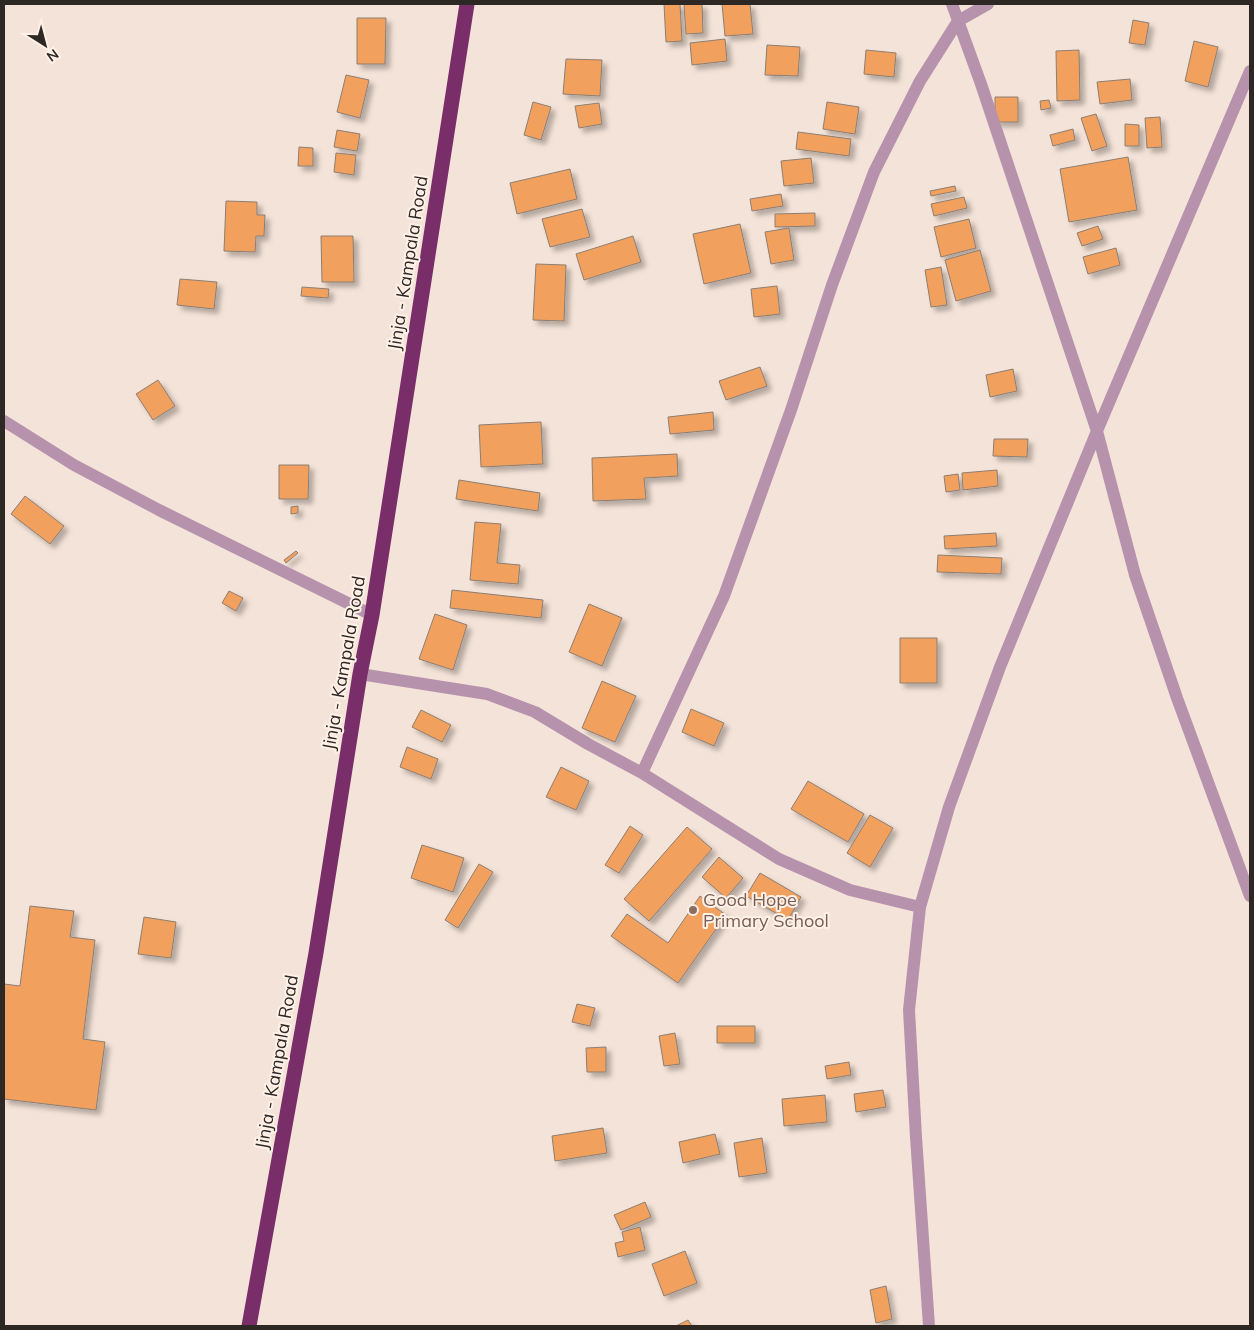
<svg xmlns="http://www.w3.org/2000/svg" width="1254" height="1330" font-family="Mulish,sans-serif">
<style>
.building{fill:#f2a05d;stroke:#8c7e73;filter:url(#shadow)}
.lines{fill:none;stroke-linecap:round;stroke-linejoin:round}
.street{stroke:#b792ad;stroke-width:12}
.highway{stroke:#792e69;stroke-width:15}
.education-dot{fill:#8d6e63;stroke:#fff1e8;stroke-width:2}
.labels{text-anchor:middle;stroke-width:4;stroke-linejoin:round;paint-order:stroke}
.street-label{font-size:18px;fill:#2e2824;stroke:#fff1e8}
.education-label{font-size:18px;fill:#785e54;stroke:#fff1e8;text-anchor:start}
</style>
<defs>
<filter id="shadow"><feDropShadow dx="4.5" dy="4.5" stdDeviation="2.5" flood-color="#0004"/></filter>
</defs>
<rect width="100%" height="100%" fill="#f4e3d8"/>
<path class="building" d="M664,4h16l2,37 -16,1z
M684,4h18l1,29 -17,1z
M722,4h28l3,30 -28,2z
M357,18h29l-1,46h-28z
M1133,20l16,3 -4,22 -16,-2z
M725,39l2,22 -35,4 -2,-22z
M1194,41l24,6 -10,40 -23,-6z
M767,45l33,2 -2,29 -33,-1z
M866,50l30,3 -2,24 -30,-3z
M1079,50l1,50 -23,1 -1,-50z
M566,59l36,1 -2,36 -37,-2z
M346,75l23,5 -9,38 -23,-6z
M1130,79l2,21 -32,4 -3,-22z
M995,97h23v25h-23z
M1049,100l2,8 -10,2 -1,-9z
M533,102l18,5 -10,33 -17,-5z
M827,102l32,5 -4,27 -32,-5z
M599,103l3,21 -23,4 -4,-22z
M1096,114l11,32 -15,5 -11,-33z
M1160,117l2,30 -15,1 -2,-30z
M1125,124l14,1v21h-14z
M1073,129l2,11 -22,6 -3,-11z
M337,130l23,4 -3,17 -23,-4z
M798,132l53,7 -2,17 -53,-7z
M299,147l14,1v18h-15z
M336,153l20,2 -2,20 -20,-3z
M1128,157l9,53 -68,12 -9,-53z
M811,158l3,25 -30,3 -3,-25z
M570,169l7,30 -60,15 -7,-31z
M955,186l1,5 -25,5 -1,-5z
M781,194l2,12 -31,5 -2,-12z
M964,197l3,11 -33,8 -3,-12z
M226,201l31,1v13h8l-1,21h-8l-1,16 -31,-1z
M582,209l8,28 -40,10 -8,-28z
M815,213v13l-40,1v-13z
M969,219l7,29 -35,9 -7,-30z
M740,224l11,49 -47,11 -11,-50z
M1098,226l5,13 -21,7 -5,-13z
M789,228l5,32 -23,4 -6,-32z
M321,236h32l1,46h-32z
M633,236l8,26 -57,18 -8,-26z
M1116,248l4,17 -32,9 -5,-17z
M980,250l11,41 -35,10 -11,-41z
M536,264l30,1 -2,56 -31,-1z
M941,267l6,38 -16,2 -6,-37z
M180,279l37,3 -3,27 -37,-4z
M777,286l3,28 -26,3 -3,-28z
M302,287l27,2 -1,9 -27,-2z
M760,367l7,19 -41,14 -7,-19z
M1013,369l4,22 -27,6 -4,-22z
M158,380l17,26 -22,14 -17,-26z
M713,412l1,18 -44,4 -2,-17z
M541,422l2,42 -62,3 -2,-42z
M994,439h34l-1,18 -34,-1z
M677,454l1,22 -34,2 2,21 -53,2 -1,-43z
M279,465h30l-1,34h-29z
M997,470l1,16 -35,4 -1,-17z
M958,474l2,16 -14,2 -2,-16z
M459,480l81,13 -2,18 -82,-12z
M25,496l39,30 -14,18 -39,-30z
M298,506v7l-7,1v-7z
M475,522l26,2 -4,39 23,2 -2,19 -48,-4z
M996,533l1,13 -52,3 -1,-13z
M296,551l2,2 -12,10 -2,-3z
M938,555l64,3 -1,16 -64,-2z
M452,590l91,10 -2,18 -91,-10z
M229,591l14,7 -7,13 -14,-8z
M589,604l33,14 -20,48 -33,-14z
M435,614l32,11 -14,45 -34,-11z
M900,638h37v45h-37z
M602,681l34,15 -21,46 -33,-14z
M691,709l33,14 -10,23 -32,-14z
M421,710l30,15 -9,17 -30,-15z
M407,747l31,12 -7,20 -31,-12z
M561,767l28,14 -13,29 -30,-13z
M808,781l56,33 -16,28 -57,-33z
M870,815l23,13 -23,39 -23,-14z
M630,826l13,9 -24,38 -14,-8z
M687,827l25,22 -63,72 -25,-22z
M422,845l42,13 -11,34 -42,-14z
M719,857l24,21 -17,20 -24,-21z
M479,864l14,8 -35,56 -13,-8z
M760,873l41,24 -13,23 -42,-24z
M700,896l26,19 -48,68 -67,-47 16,-22 41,29z
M30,906l44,5 -4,26 25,3 -12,99 22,3 -9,68 -92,-11v-115l16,2z
M144,917l32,5 -5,36 -33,-4z
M577,1004l18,4 -5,18 -18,-4z
M717,1026h38v17h-38z
M675,1033l5,31 -16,2 -5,-30z
M606,1047v25h-19l-1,-24z
M849,1062l2,13 -24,4 -2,-13z
M883,1090l3,17 -30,5 -2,-18z
M825,1095l2,27 -43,4 -2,-27z
M603,1128l4,25 -52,8 -3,-25z
M715,1134l5,20 -37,9 -4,-21z
M762,1138l5,35 -28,4 -5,-34z
M645,1202l6,15 -30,13 -7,-15z
M640,1227l5,23 -27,7 -3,-14 9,-2 -2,-9z
M685,1251l12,32 -33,13 -12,-32z
M886,1286l6,33 -16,4 -6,-33z
M688,1320l4,6h-16z"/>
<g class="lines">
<path class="street" d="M952,4l29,80 116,347 38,144 42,123 73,198
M4,421l70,44 85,45 213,105
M360,674l127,20 48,18 53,32 54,29 137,86 71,31 70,17
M642,773l82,-177 67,-186 41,-125 42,-113 46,-91 38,-60 30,-17
M929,1326l-13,-189 -7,-127 11,-103 29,-100 51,-140 97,-236 153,-360"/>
<path class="highway" d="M249,1326l67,-373 44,-279 12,-59 95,-611"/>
</g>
<circle class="education-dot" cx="693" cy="910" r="5"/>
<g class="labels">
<g class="street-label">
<text transform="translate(408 263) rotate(-81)" y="6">Jinja - Kampala Road</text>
<text transform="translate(344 663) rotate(-80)" y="6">Jinja - Kampala Road</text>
<text transform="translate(277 1062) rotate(-80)" y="6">Jinja - Kampala Road</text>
</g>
<g class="education-label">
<text x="703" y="906">Good Hope<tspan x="703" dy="21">Primary School</tspan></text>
</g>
</g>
<rect width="1254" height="1330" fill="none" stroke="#2e2824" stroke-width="10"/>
<g transform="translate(45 45) rotate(144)" stroke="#fff1e8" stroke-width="4" paint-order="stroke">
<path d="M0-4L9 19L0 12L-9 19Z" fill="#2e2824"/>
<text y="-8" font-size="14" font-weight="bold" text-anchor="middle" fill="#2e2824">N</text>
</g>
</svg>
